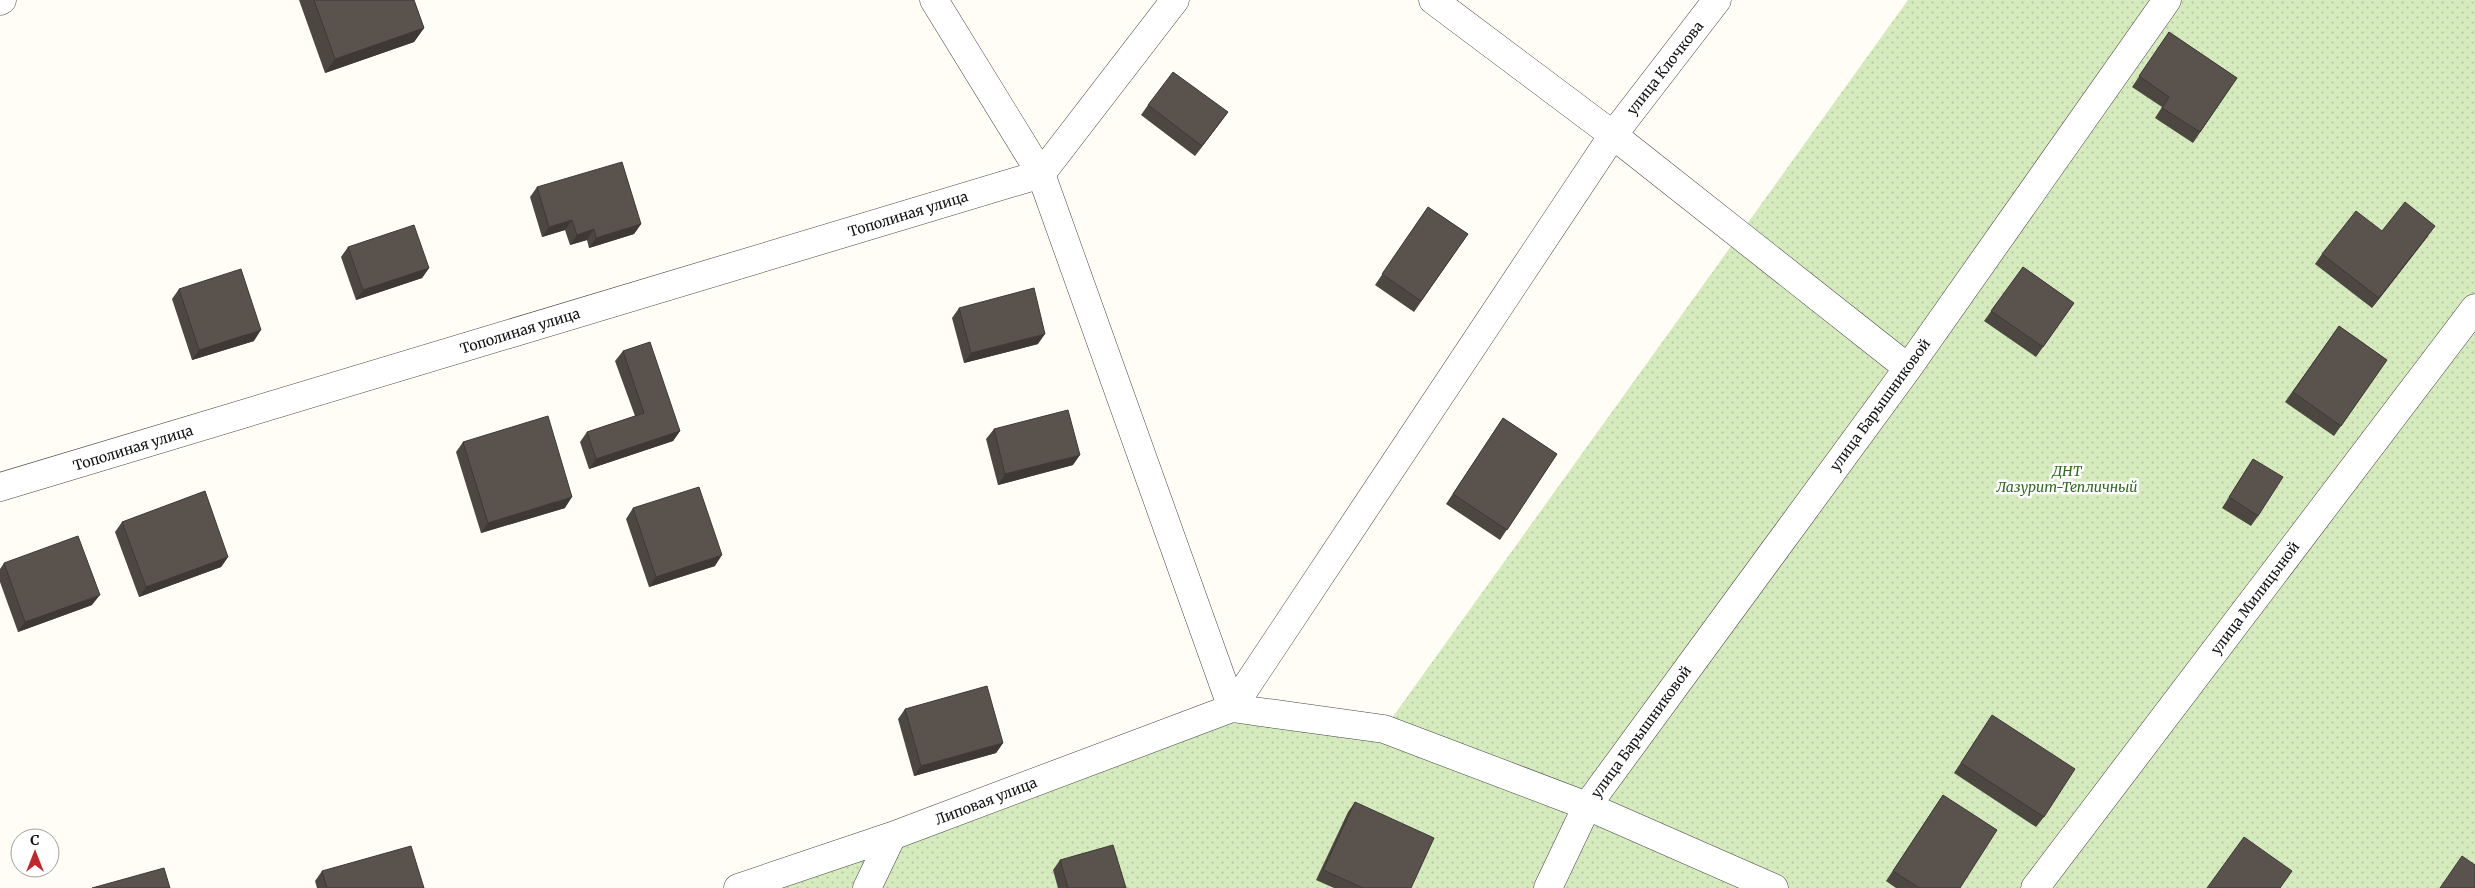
<svg xmlns="http://www.w3.org/2000/svg" width="2475" height="888" font-family="Merriweather,serif">
<style>
.green{fill:url(#green-dots)}
.lines{fill:none;stroke-linecap:round;stroke-linejoin:round}
.street-casing{stroke:#444;stroke-width:29}
.street{stroke:#fff;stroke-width:28}
.wall{fill:#4d4742}
.shaded-wall{fill:#3f3936}
.building{fill:#5a524d;stroke:#3f3936}
.labels{text-anchor:middle;stroke-width:5;stroke-linejoin:round;paint-order:stroke}
.street-label{font-size:14px;fill:#111;stroke:#fff}
.park-label{font-size:14px;font-style:italic;fill:#2f6b1f;stroke:#fff}
</style>
<defs>
<pattern id="green-dots" width="8" height="8" patternUnits="userSpaceOnUse" patternTransform="scale(1.25)"><rect width="8" height="8" fill="#d5ebbd"/><path d="M2 2h.1M6 6h.1" fill="none" stroke="#b6c8a1" stroke-width="1.8" stroke-linecap="round"/></pattern>
</defs>
<rect width="100%" height="100%" fill="#fffdf5"/>
<path class="green" d="M1908,0h567v888h-1744l502,-165 151,6z"/>
<g class="lines">
<g class="street-casing">
<path id="street" d="M934,0l107,174 191,534
M1433,0l180,135 295,233
M0,1l2,-1
M1041,174l134,-174
M0,487l1041,-313
M1232,708l381,-573 104,-135
M738,888l154,-52 340,-128 152,21 203,77 187,82
M867,888l25,-52
M1548,888l39,-82 321,-438 259,-368
M2035,888l440,-580"/>
</g>
<use href="#street" class="street"/>
</g>
<path class="wall" d="M299,0h115l10,28 -10,14 -89,31z
M2169,32l68,46 -44,65 -38,-25 7,-11 -30,-20z
M1148,105l80,7 -33,44 -54,-41z
M537,187l104,37 -7,10 -45,14 -2,-8 -17,5 -5,-15 -23,7 -12,-40z
M1428,207l40,27 -54,78 -39,-27z
M2382,231l46,5 -56,72 -57,-44 7,-10z
M348,247l81,21 -7,10 -66,22 -15,-43z
M2023,267l51,36 -38,54 -52,-36z
M179,289l75,52 -62,19 -20,-61z
M959,308l79,36 -74,19 -12,-45z
M2339,326l48,34 -53,76 -49,-34z
M623,351l57,80 -7,10 -84,28 -9,-27 7,-10 48,-16 -20,-55z
M1503,418l54,36 -57,86 -54,-36z
M994,429l79,36 -75,20 -12,-46z
M463,442l102,66 -84,25 -25,-81z
M2253,459l5,57 -7,10 -29,-18z
M633,508l82,58 -66,21 -23,-68z
M122,522l106,35 -7,10 -82,30 -24,-65z
M4,563l88,42 -74,27 -18,-50v-13z
M905,709l98,34 -7,10 -82,23 -16,-57z
M1985,726l59,91 -8,10 -82,-54z
M1943,795l17,93h-64l-10,-7z
M1355,802l56,86h-77l-18,-8 32,-68z
M1060,860l66,28h-68l-5,-18z
M322,871l102,17h-107l-2,-7z"/>
<path class="shaded-wall" d="M424,28l-10,14 -89,31 10,-14z
M1228,112l-8,11 -25,33 7,-10z
M572,220l-7,10 -23,7 7,-10z
M641,224l-7,10 -45,14 7,-10z
M2435,226l-7,10 -56,72 7,-10z
M594,229l-7,11 -17,5 7,-10z
M429,268l-7,10 -66,22 7,-10z
M261,330l-7,11 -62,19 7,-10z
M1045,334l-7,10 -74,19 7,-10z
M680,431l-7,10 -84,28 7,-10z
M1080,455l-7,10 -75,20 7,-11z
M572,497l-7,11 -84,25 7,-10z
M722,555l-7,11 -66,21 7,-10z
M228,557l-7,10 -82,30 7,-10z
M100,595l-8,10 -74,27 7,-10z
M1003,743l-7,10 -82,23 7,-10z"/>
<path class="building" d="M314,0h100l10,28 -89,31z
M2169,32l68,46 -37,54 -38,-24 7,-11 -30,-21z
M1173,72l55,40 -26,34 -54,-41z
M622,162l19,62 -45,14 -2,-9 -17,6 -5,-15 -23,7 -12,-40z
M2405,202l30,24 -56,72 -57,-44 34,-43 26,20z
M1428,207l40,27 -47,67 -39,-27z
M414,225l15,43 -66,22 -15,-43z
M2023,267l51,36 -31,44 -52,-36z
M241,269l20,61 -62,20 -20,-61z
M1034,288l11,46 -74,19 -12,-45z
M2339,326l48,34 -46,66 -48,-34z
M650,342l30,89 -84,28 -9,-27 57,-19 -21,-62z
M1068,410l12,45 -75,19 -11,-45z
M548,416l24,81 -84,26 -25,-81z
M1503,418l54,36 -50,76 -54,-36z
M2253,459l30,18 -25,39 -29,-19z
M699,487l23,68 -66,22 -23,-69z
M205,491l23,66 -82,30 -24,-65z
M78,536l22,59 -75,27 -21,-59z
M987,686l16,57 -82,23 -16,-57z
M1992,715l83,54 -31,48 -83,-54z
M1943,795l54,35 -37,58h-41l-26,-17z
M1355,802l79,36 -23,50h-48l-40,-18z
M2244,837l48,34 -12,17h-73z
M1113,845l13,43h-58l-8,-28z
M411,846l13,42h-97l-5,-17z
M2462,856l13,9v23h-35z
M164,868l6,20h-78z"/>
<g class="labels">
<g class="street-label">
<text transform="translate(1665 68) rotate(-52)" y="5">улица Клочкова</text>
<text transform="translate(908 214) rotate(-17)" y="5">Тополиная улица</text>
<text transform="translate(520 331) rotate(-17)" y="5">Тополиная улица</text>
<text transform="translate(1880 405) rotate(-54)" y="5">улица Барышниковой</text>
<text transform="translate(133 448) rotate(-17)" y="5">Тополиная улица</text>
<text transform="translate(2255 598) rotate(-53)" y="5">улица Милицыной</text>
<text transform="translate(1641 732) rotate(-54)" y="5">улица Барышниковой</text>
<text transform="translate(986 801) rotate(-21)" y="5">Липовая улица</text>
</g>
<g class="park-label">
<text x="2067" y="476">ДНТ<tspan x="2067" dy="16">Лазурит-Тепличный</tspan></text>
</g>
</g>
<g transform="translate(35 853)"><circle r="24" fill="#ffffff" stroke="#a0a0a0"/>
<path d="M0-4L9 19L0 12L-9 19Z" fill="#c4262e"/>
<text y="-8" font-size="14" font-weight="bold" text-anchor="middle" fill="#111111">С</text>
</g>
</svg>
